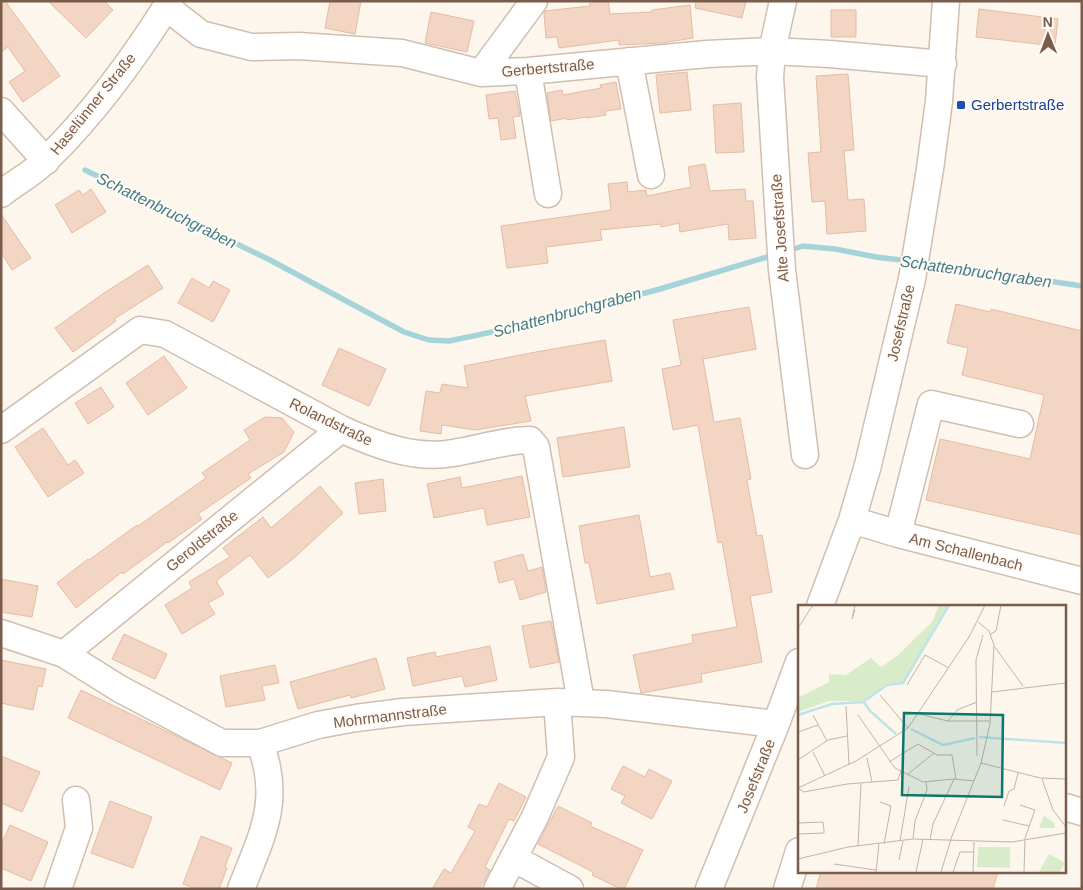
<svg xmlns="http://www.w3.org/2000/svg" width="1083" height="890" font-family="Arial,sans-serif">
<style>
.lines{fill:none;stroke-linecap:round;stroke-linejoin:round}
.stream{stroke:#a5d3da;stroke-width:5.5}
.building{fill:#f3d5c3;stroke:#e6bba3}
.minor-casing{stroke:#d1beb0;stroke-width:29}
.minor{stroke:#fff;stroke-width:26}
.transit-dot{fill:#1a4fb4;stroke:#fffaf3;stroke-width:2}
.labels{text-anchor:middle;stroke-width:4;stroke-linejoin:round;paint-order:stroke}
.street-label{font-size:15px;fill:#7a5c4d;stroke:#fffaf3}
.transit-label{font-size:15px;fill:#164399;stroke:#fffaf3;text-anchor:start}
.water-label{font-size:16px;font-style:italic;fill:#437c86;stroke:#fffaf3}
.inset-river{fill:none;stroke:#bfe3e8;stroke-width:2.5}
.inset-road{fill:none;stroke:#c5b3a7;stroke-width:1}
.view{fill:#0f766e;fill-opacity:0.15;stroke:#0f766e;stroke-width:2.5}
.inset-edge{fill:none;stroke:#7a5c4d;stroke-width:2.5}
</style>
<rect width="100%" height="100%" fill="#fdf6ec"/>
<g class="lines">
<path class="stream" d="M85,170l185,90 134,72 25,8 20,1 72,-15 139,-37 114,-34
M787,251l16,-5 32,3 41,8 33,4
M921,262l161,24"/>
</g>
<path class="building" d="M1,1h4l55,75 -37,26 -14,-20 16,-11 -17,-24 -7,5z
M48,1h56l9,9 -27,28z
M330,1h31l-6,33 -30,-6z
M590,1h18l2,13 42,-2v-2l38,-5 3,33 -31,5 -43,2v-5l-60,8 -2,-11 -11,1 -2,-25 1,-2 45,-5z
M696,1h50l-4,17 -47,-10z
M979,9l79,10 -3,27 -79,-9z
M831,10h25v27h-25z
M431,12l43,9 -7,31 -42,-9z
M687,72l4,38 -31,3 -4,-38z
M848,74l6,76 -10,1 4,49 16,-1 2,32 -39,3 -2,-33 -13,1 -4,-49 13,-1 -5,-76z
M616,82l5,27 -16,2 1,4 -19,3v-1l-20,3v-2l-16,3 -4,-28 15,-3 1,5 38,-7 -1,-3z
M515,91l5,25 -7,1 3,21 -15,2 -3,-22 -9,1 -3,-24z
M741,103l3,49 -28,1 -3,-48z
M705,164l5,27 35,-2 1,12h7l3,37 -27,2 -1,-16 -48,8 -1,-9 -18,4v-3l-61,6 2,10 -56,7 2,16 -41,5 -6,-42 110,-16 -3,-26 19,-2 1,10 18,-2 1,6 44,-9 -3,-20z
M91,189l15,23 -34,21 -17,-28 24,-15 4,5z
M1,214l30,44 -19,12 -11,-18z
M148,265l15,23 -49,31 2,2 -43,31 -18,-24 49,-35z
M192,278l17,10 4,-7 17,9 -17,32 -35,-19z
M956,304l34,8 1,-3 91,22v204l-156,-35 14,-61 90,20 14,-64 -82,-20 6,-27 -21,-5z
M749,307l7,42 -53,10 11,63 26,-4 11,61 -4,1 10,56 5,-1 10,57 -22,4 12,66 -61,12 1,8 -61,11 -8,-38 60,-12 -1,-8 45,-8 -15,-85 -4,1 -20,-118 -25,5 -11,-61 19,-4 -8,-45z
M605,340l7,41 -87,15 6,25 -56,9 -33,-5 -1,9 -21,-3 6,-40 14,2 2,-9 26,4 -4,-22 72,-14z
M339,348l47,21 -17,37 -47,-21z
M164,356l23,32 -39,27 -22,-32z
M101,387l13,20 -26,17 -13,-21z
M265,417l17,1 12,14 -10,20 -36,22 3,4 -53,36 4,5 -34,24 -1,-1 -44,32 -1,-2 -46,36 -19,-25 31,-24 1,1 48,-35 1,1 68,-48 -4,-5 48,-33 -6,-10z
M624,427l6,40 -67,10 -6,-39z
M43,428l25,37 7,-5 9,13 -36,24 -33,-50z
M522,476l8,41 -43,8 -3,-17 -50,10 -7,-34 33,-7 2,11z
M383,479l3,32 -27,3 -4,-31z
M320,486l23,27 -49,45 -26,20 -18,-23 -34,26 8,13 -16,9 7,11 -33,20 -17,-29 27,-17 -3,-6 41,-25 -7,-9 40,-31 8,11z
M639,515l11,62 20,-4 4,16 -77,15 -8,-41h-4l-6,-37z
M523,554l5,17 14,-4 4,25 -26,8 -6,-21 -15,4 -5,-21z
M1,579l37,7 -6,31 -31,-5z
M551,621l8,41 -29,6 -8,-42z
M124,634l43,20 -12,25 -43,-20z
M490,646l7,34 -32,7 -3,-11 -49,10 -6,-28 28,-6 1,5z
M376,658l9,31 -34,9 -1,-3 -52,14 -8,-27z
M1,660l45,9 -4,18 -4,-1 -5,24 -32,-7z
M275,665l4,18 -17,3 3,14 -39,7 -6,-31z
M81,690l151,73 -12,27 -152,-72z
M1,756l39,16 -18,40 -21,-9z
M623,766l22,11 4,-8 23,12 -20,38 -31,-16 4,-7 -14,-7z
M499,783l27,14 -12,24 -5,-2 -24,48 5,3 -11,19h-47l12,-20 7,4 24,-42 -7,-4 11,-23 8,3z
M110,801l42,16 -19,51 -42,-15z
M558,806l34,17 -2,3 53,24 -19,39h-3l-29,-14 1,-3 -55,-28z
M10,825l38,17 -17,39 -30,-13v-23z
M201,836l31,12 -7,19 2,1 -8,21h-22l-14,-5z
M821,871h177l-5,18h-177z"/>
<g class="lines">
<g class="minor-casing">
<path id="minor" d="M783,1l-11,50 -2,26 12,193 23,185
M166,7l35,27 50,13 48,-1 103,7 79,20 47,-2 179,-17 65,-3 58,3 113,10
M629,61l22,114
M528,71l20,123
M481,73l53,-72
M1,111l45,50
M1,194c15,-12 33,-21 46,-35 47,-46 88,-102 123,-158
M1,430l139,-100 25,4 176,95c35,16 74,31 112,24 26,-4 51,-13 77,-13l6,7 45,255
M852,520l46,14 184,47
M898,534l33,-130 89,20
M820,606l32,-86 16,-55 44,-186 18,-110 9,-68 7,-100
M1,633l63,21 56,35 102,54h38l58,-18 38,-7 47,-6 154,-10 49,2 170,20
M64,654l277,-225
M1065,807l17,5
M513,858l57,31
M58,889l21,-61 -3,-28
M241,889c21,-54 41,-88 19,-146
M497,889l38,-72 26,-60 -4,-55
M709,889l67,-165 23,-62
M787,889l12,-38"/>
</g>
<use href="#minor" class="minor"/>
</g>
<rect class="transit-dot" x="956" y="100" width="10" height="10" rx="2.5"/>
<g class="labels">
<g class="street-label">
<text transform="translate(548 68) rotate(-5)" y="5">Gerbertstraße</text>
<text transform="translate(93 104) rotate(-51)" y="5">Haselünner Straße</text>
<text transform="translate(780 228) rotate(-94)" y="5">Alte Josefstraße</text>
<text transform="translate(901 323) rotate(-77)" y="5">Josefstraße</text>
<text transform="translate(331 422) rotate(26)" y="5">Rolandstraße</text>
<text transform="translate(202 541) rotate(-39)" y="5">Geroldstraße</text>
<text transform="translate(966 552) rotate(14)" y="5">Am Schallenbach</text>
<text transform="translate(390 716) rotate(-7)" y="5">Mohrmannstraße</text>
<text transform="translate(756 776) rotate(-68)" y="5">Josefstraße</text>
</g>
<g class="transit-label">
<text x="971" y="110">Gerbertstraße</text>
</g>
<g class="water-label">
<text transform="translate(167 210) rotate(26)" y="6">Schattenbruchgraben</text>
<text transform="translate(976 271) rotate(8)" y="6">Schattenbruchgraben</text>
<text transform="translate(567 312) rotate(-15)" y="6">Schattenbruchgraben</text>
</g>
</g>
<g transform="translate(798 605)">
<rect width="268" height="268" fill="#fdf6ec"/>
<path d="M141,0h8l-43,77 -18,2 -23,17h-34l-31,11v-14l31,-16v-8l17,1 25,-17 10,9 16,-11 35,-34zM180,242h32v21l-33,-1zM251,249l16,9 -5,9h-21z" fill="#d8ecc9"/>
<path d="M246,210l10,8 1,5h-16z" fill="#d8ecc9"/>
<path class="inset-river" d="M66,97l5,8 27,24M0,110l34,-11 31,-2 24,-17 16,-2 46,-78M113,124l32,16 32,-7M181,132l87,6"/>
<path class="inset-road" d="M57,5l-3,9 3,-14M0,23l15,-23M193,29l5,-3 5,-26M196,41l29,40M109,80l18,-30 24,13M194,87l74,-9M82,90l28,33M48,101l3,59M121,109l29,7h42M15,110l14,26M60,110l37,53 28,14 31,-3 20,2M150,116l9,-11 20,-8M0,127l20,-7M15,147l12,24M179,151l-1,-96 7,-25M69,153l5,24M0,155l30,-20 19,-4M91,157l29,-18 19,11h15l4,24M183,158l59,15 26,1M110,169l26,-21M244,174l11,31 13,17M0,183l58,-27 52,-33 61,-91 16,-32M0,183l6,4 43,-8 51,-4 3,-9M82,197l11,4 -7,38M222,200l15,5 -10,28 -1,34M206,201l5,-15 5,-2 4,-16M205,215l26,6M0,218l25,-1 1,8v3l-26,1M115,234l2,-18 12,-31 -1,-8M132,235l3,-16 21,-45M102,236l9,-54M60,241l3,-63M0,254l50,-12 65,-8 99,3 54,-9M101,255l4,-19M36,259l42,6M78,267l3,-28M118,267l7,-33M143,267l11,-36 29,-73 9,-39 4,-79 -5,-14 -11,-9M155,267l7,-20h14M175,267l1,-30"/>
<path class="view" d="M106,108l99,2 -1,82 -100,-2z"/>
<rect width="268" height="268" class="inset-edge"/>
</g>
<rect width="1083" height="890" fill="none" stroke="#7a5c4d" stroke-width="5"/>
<g transform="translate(1048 35) rotate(359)" stroke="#fffaf3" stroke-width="4" paint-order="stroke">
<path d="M0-4L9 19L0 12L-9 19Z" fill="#7a5c4d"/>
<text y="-8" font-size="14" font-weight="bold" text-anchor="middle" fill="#7a5c4d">N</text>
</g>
</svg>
